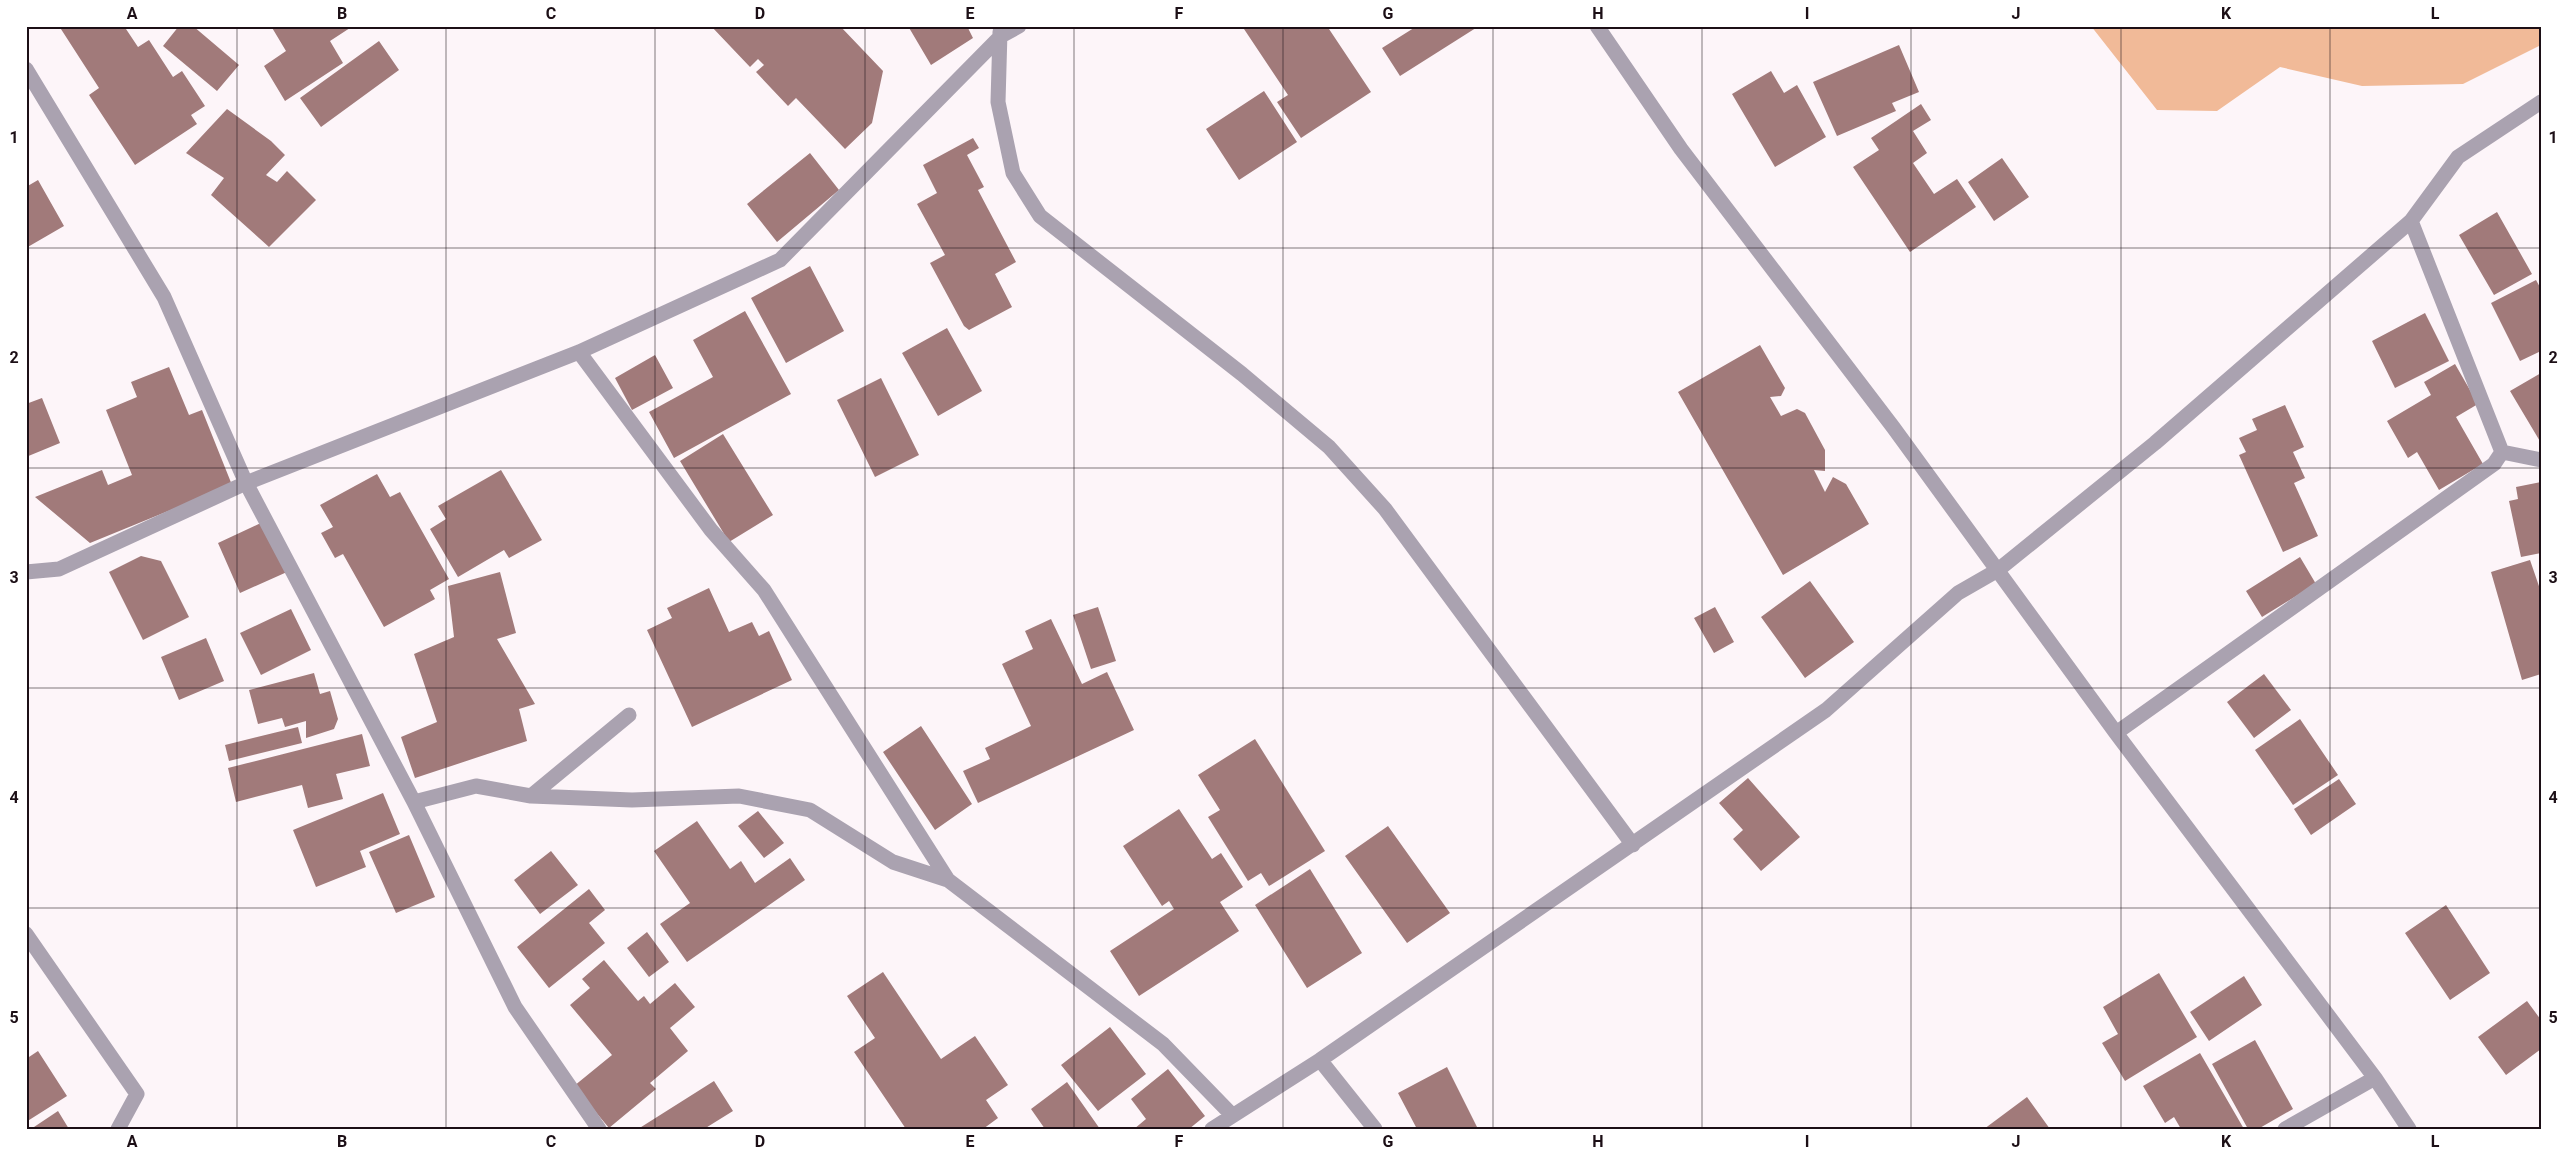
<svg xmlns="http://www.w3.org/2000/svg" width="2567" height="1155" font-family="Roboto,sans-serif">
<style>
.forest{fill:#f1ba98}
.building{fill:#a17a7a}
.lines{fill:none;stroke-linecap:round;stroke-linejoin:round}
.minor{stroke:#aaa2b0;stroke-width:15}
.grid{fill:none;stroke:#1c0f16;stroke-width:1;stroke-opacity:0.55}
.neatline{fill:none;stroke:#1c0f16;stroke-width:2}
.grid-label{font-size:16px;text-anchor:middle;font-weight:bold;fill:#1c0f16}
</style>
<rect width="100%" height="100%" fill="#fdf5f9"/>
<path class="forest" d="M2091,26h450v19l-78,39 -101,2 -82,-19 -63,44 -60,-1z"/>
<path class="building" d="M59,26h65l14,21 11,-7 24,37 9,-6 23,35 -14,9 6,9 -62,41 -46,-70 10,-7z
M179,26h14l46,39 -22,26 -54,-45z
M271,26h82l-23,15 13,22 -58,38 -21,-35 22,-15z
M711,26h129l43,45 -11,52 -27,26 -49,-51 -8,8 -32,-34 8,-7 -6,-6 -8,8z
M908,26h59l6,12 -42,27z
M1242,26h85l44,66 -70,46 -24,-36 11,-7z
M1417,26h62l-79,50 -18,-28z
M379,41l20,29 -78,57 -21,-29z
M1899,45l20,47 -27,11 4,8 -59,25 -24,-54z
M1771,71l13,22 13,-8 29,52 -51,30 -43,-73z
M1264,91l33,51 -58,38 -33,-51z
M1921,104l10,16 -18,11 14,22 -14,10 21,31 23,-15 19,28 -66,45 -57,-85 26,-17 -8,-12z
M227,109l44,32 14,14 -19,20 11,7 10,-11 29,29 -47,47 -58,-52 13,-17 -38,-25z
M973,138l6,10 -12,7 17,32 -6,3 38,72 -21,12 17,33 -43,23 -5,-4 -34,-63 15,-8 -28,-51 20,-11 -14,-28z
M810,153l29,37 -62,52 -30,-38z
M2002,158l27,39 -35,24 -26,-39z
M38,180l26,46 -38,22v-61z
M2497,212l35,62 -38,21 -35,-60z
M810,266l34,65 -58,32 -35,-65z
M2536,280l5,9v62l-21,10 -29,-58z
M745,311l46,83 -117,64 -25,-46 64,-35 -20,-37z
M2425,313l24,48 -54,27 -23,-47z
M947,328l35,63 -44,25 -36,-63z
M1760,345l25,43 -4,8 -11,1 11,19 16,-7 8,4 20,37v21l-11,-1 11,22 8,-15 13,7 23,40 -86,51 -105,-183z
M655,355l18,33 -41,22 -17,-32z
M2455,364l23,40 -22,13 27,47 -44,26 -22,-38 -9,6 -21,-37 44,-26 -7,-13z
M169,367l20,48 13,-5 30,75 -142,58 -55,-46 67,-27 6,15 24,-10 -26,-65 31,-13 -6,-15z
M2541,373v70l-31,-52z
M881,378l38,77 -44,22 -38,-77z
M42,398l18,45 -34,14v-53z
M2285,405l19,42 -11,5 12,26 -11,5 24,53 -35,16 -44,-97 7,-3 -7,-14 18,-8 -5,-11z
M723,434l50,81 -44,27 -49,-81z
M501,470l41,70 -33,18 -5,-8 -46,27 -28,-48 16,-10 -8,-13z
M377,474l13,23 10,-5 49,87 -19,11 5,9 -51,28 -41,-73 -8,4 -14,-25 12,-6 -13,-22z
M2541,482v71l-20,4 -12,-56 9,-2 -2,-12z
M265,521l22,51 -47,21 -22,-50z
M141,556l20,5 28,56 -46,23 -34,-68z
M2300,557l16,27 -54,33 -16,-26z
M2530,560l11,32v82l-19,6 -31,-108z
M500,572l16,61 -19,6 38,65 -16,5 8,32 -112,37 -14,-41 36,-15 -23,-68 40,-17 -6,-51z
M1810,581l44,61 -49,36 -44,-61z
M709,588l20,44 23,-10 7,14 10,-5 23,49 -100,47 -45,-97 25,-12 -5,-10z
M1098,607l18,54 -25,8 -18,-54z
M1715,607l19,35 -20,11 -20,-35z
M291,609l20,41 -50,25 -21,-42z
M1051,619l31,65 25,-12 27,58 -156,73 -15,-32 27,-12 -5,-11 46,-22 -29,-62 31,-15 -8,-18z
M206,638l18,43 -45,19 -18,-43z
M314,673l6,21 10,-3 8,28 -4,10 -28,9v-17l-21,6 -3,-9 -24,6 -9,-34z
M2264,674l27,36 -37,28 -27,-36z
M2300,719l38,56 -45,30 -38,-55z
M921,726l51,78 -37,26 -52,-78z
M298,727l4,16 -73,18 -4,-16z
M362,734l8,32 -34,8 7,25 -35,9 -6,-23 -66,17 -8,-34z
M1255,739l70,112 -56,35 -8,-13 -13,8 -40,-64 12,-7 -22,-35z
M1748,778l52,59 -39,34 -28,-32 10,-9 -24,-27z
M2339,779l17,25 -45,31 -17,-26z
M383,793l17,41 -40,17 6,16 -50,20 -23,-57z
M1179,809l33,50 9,-6 22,34 -23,15 19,29 -100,65 -29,-45 64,-42 -5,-8 -7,5 -39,-60z
M758,811l26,32 -20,15 -26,-32z
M697,821l33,48 11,-8 14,22 35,-25 15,22 -118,82 -27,-38 30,-21 -36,-52z
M1388,826l62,87 -43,30 -62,-87z
M409,835l26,62 -39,16 -27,-61z
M551,851l27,34 -38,29 -26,-34z
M1310,869l52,84 -55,35 -52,-83z
M589,889l16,21 -16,13 16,20 -56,45 -32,-41z
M2446,905l44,68 -40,27 -45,-67z
M647,932l22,30 -20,15 -22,-29z
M604,960l34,41 6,-5 6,8 25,-21 20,24 -25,21 18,23 -38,32 6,6 -47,39 -35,-42 38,-31 -42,-50 20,-17 -8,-9z
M883,972l58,87 34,-23 33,49 -22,15 12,18 -15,11h-77l-52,-77 21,-14 -28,-42z
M2159,973l38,64 -72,44 -23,-38 16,-9 -15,-27z
M2244,976l18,29 -53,36 -19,-29z
M2527,1001l14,19v29l-35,26 -28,-38z
M1110,1027l36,47 -48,37 -37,-46z
M2255,1040l38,69 -35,20h-10l-36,-65z
M38,1051l29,45 -41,26v-63z
M2200,1053l44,76h-63l-7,-12 -9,6 -22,-37z
M1447,1067l31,62h-61l-19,-36z
M1168,1069l37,47 -16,13h-55l12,-10 -15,-20z
M714,1081l19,30 -29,18h-66z
M1067,1082l33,47h-55l-14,-20z
M2027,1097l23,32h-66z
M58,1111l11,18h-38z"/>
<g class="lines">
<path class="minor" d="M1597,26l84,123 212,278 223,306 259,345 34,51
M1000,32l-2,70 15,71 27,43 202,158 87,73 56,62 248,336
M26,69l138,228 82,186 168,319 101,205 84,122
M2411,221l91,231 39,8
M579,352l132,178 53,60 184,290 215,164 69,71
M26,572l33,-3 187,-86 333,-131 201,-92 221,-224 18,-10
M2116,733l378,-269 8,-12
M531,796l98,-81
M414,802l62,-16 55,10 101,4 107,-4 71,14 83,52 55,18
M26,934l111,160 -19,35
M1320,1060l55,69
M1212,1129l108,-69 506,-350 132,-117 40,-23 157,-127 256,-222 47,-64 83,-55
M2285,1129l90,-51"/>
</g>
<path class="grid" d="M237,26v1103M446,26v1103M655,26v1103M865,26v1103M1074,26v1103M1283,26v1103M1493,26v1103M1702,26v1103M1911,26v1103M2121,26v1103M2330,26v1103M26,248h2515M26,468h2515M26,688h2515M26,908h2515"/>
<rect width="2567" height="1155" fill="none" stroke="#ffffff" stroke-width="55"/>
<rect x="28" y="28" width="2512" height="1100" class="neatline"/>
<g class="grid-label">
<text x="132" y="19">A</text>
<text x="342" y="19">B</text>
<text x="551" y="19">C</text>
<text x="760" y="19">D</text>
<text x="970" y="19">E</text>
<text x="1179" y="19">F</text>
<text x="1388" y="19">G</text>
<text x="1598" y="19">H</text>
<text x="1807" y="19">I</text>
<text x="2016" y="19">J</text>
<text x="2226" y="19">K</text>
<text x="2435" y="19">L</text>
<text x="14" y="143">1</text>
<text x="2553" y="143">1</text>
<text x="14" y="363">2</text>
<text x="2553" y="363">2</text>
<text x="14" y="583">3</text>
<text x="2553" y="583">3</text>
<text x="14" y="803">4</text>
<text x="2553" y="803">4</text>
<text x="14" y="1023">5</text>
<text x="2553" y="1023">5</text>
<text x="132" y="1147">A</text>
<text x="342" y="1147">B</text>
<text x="551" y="1147">C</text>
<text x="760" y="1147">D</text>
<text x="970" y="1147">E</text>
<text x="1179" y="1147">F</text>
<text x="1388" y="1147">G</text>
<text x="1598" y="1147">H</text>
<text x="1807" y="1147">I</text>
<text x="2016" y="1147">J</text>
<text x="2226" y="1147">K</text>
<text x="2435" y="1147">L</text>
</g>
</svg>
